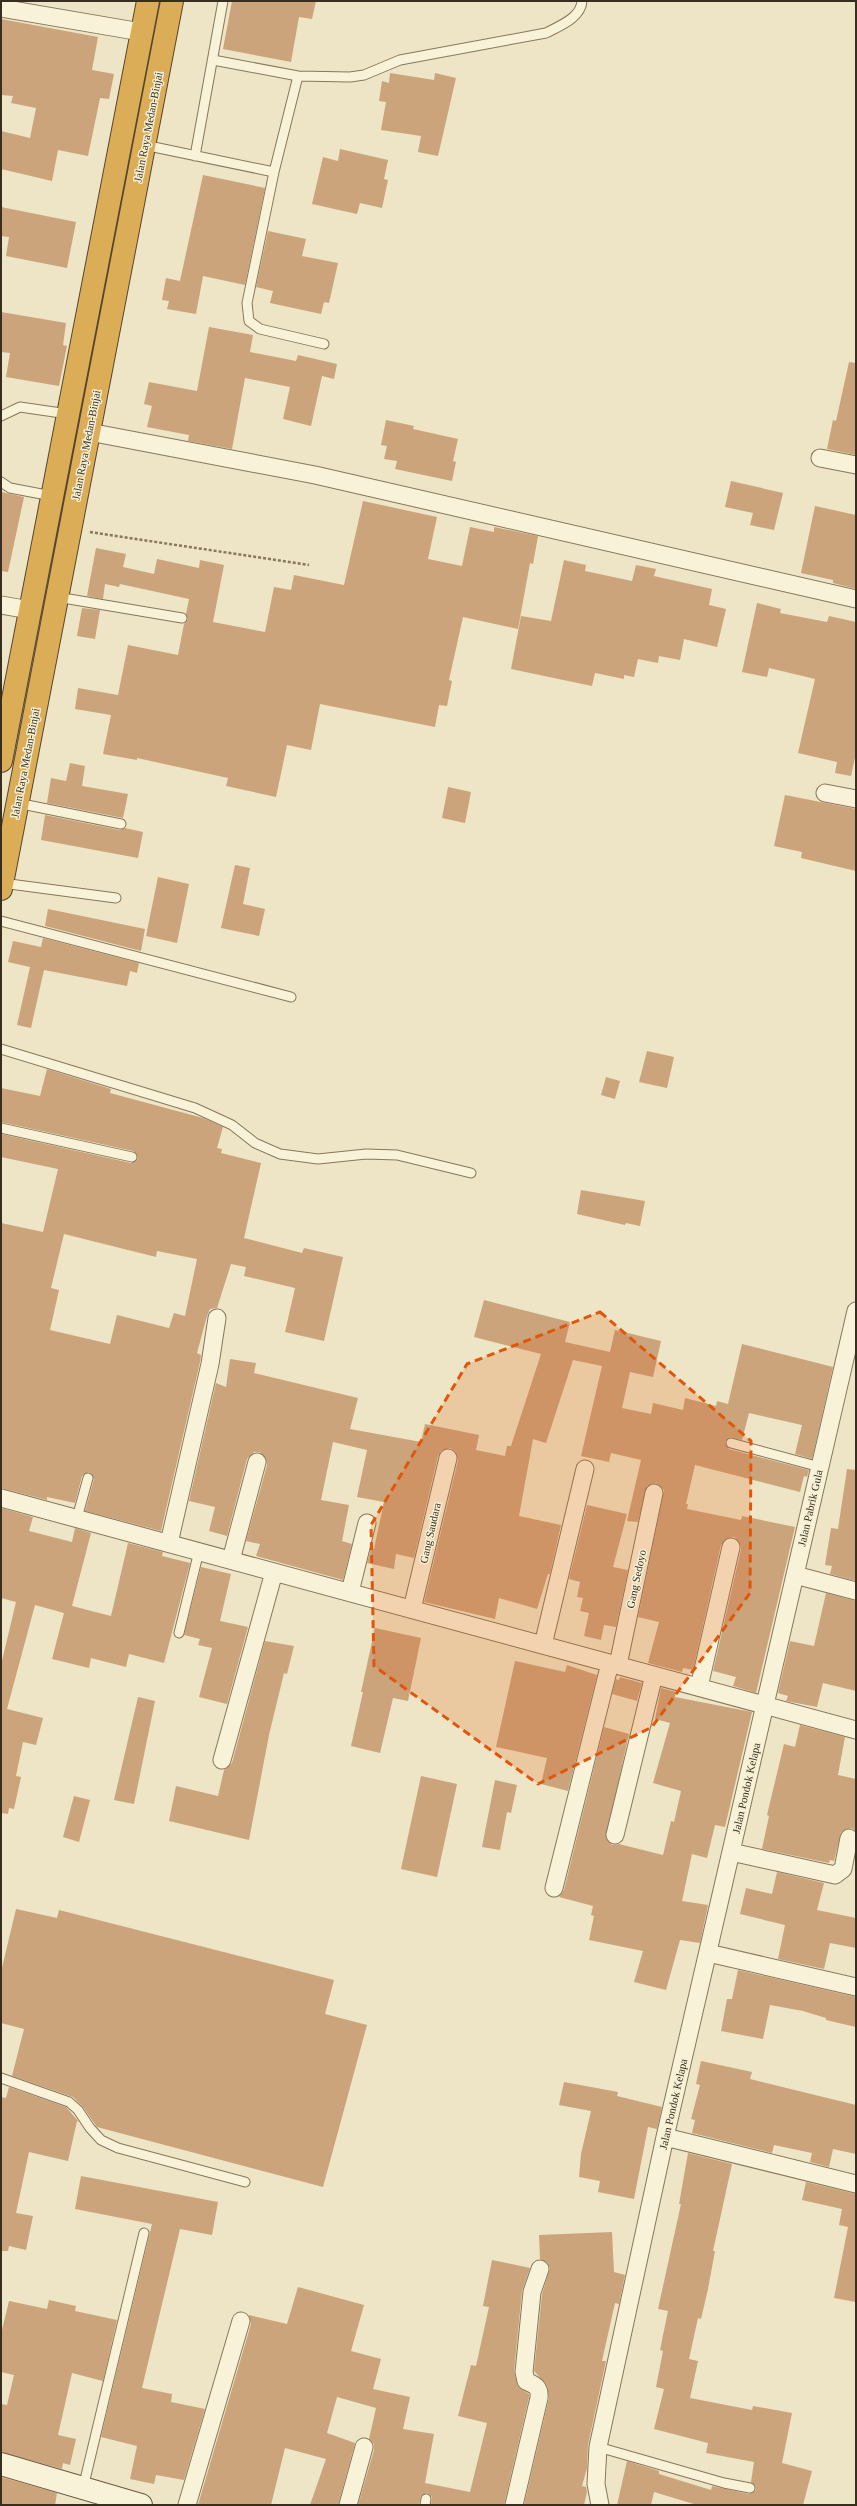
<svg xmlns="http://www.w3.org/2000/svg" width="857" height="2506" font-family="Georgia,serif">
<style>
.building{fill:#cba47b;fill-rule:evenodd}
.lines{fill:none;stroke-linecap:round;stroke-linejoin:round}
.lane-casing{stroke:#88775b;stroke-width:11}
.street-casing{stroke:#88775b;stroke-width:19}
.secondary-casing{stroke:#6a583e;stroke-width:24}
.highway-casing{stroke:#56452f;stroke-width:24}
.path{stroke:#88775b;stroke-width:2.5;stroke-dasharray:3 2;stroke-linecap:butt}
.lane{stroke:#f8f2d8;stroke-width:9}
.street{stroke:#f8f2d8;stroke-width:17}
.secondary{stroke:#f8f2d8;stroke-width:22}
.highway{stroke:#dbad57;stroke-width:22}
.marked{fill:#df570d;fill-opacity:0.2;stroke:#df570d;stroke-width:3;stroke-dasharray:8 5;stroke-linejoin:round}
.labels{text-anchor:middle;stroke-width:3;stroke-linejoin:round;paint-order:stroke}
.street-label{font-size:11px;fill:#382e1f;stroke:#f5efd4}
</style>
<rect width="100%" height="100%" fill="#ede5c5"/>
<path class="building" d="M232,1h84l-4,18 -13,-2 -8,45 -68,-13z
M1,19l97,18 -6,33 22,4 -5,25 -9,-1 -12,58 -30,-6 -6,31 -51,-12v-38l29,7 6,-30 -25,-5 2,-7 -12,-1z
M390,73l44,7 1,-7 21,5 -18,78 -20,-4 3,-16 -40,-6 5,-28 -7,-1 3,-20 7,2z
M340,149l48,11 -4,19 4,1 -6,28 -22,-5 -3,11 -45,-10 11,-47 15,4z
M203,175l62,13 -20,97 -42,-9 -7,38 -29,-5 2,-8 -7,-1 4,-22 14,3z
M1,207l75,15 -9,46 -61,-12 3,-19 -8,-1z
M268,231l38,8 -4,17 36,7 -9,40 -5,-1 -3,12 -51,-11 3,-12 -17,-4z
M1,312l65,11 -3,22 4,1 -8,40 -53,-9 4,-24 -9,-1z
M209,327l44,8 -3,17 46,9 2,-6 39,9 -3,15 -12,-3 -11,50 -28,-7 7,-32 -45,-9 -13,71 -44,-8 1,-6 -42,-8 5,-21 -8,-2 5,-22 48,9z
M849,362l7,1v92l-29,-6 6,-29 3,1z
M386,420l28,6 -1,3 45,10 -5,22 3,1 -4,19 -57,-12 2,-8 -13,-2 3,-13 -6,-1z
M731,481l52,12 -9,37 -24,-5 3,-12 -28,-6z
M1,492l23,5 -16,75 -7,-1z
M363,501l74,16 -9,42 34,7 8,-39 24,5v-5l44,9 -5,28 -3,-1 -12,66 -55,-12 -14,63 3,1 -5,25 -8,-1 -4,22 -115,-23 -9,46 -24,-5 -11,52 -50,-11 2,-8 -91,-20v2l-34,-6 8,-39 -36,-6 3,-21 40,7 10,-50 50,10 6,-31 4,-5 -2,-5 3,-15 -69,-15 -1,3 -14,-3 -2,15 -16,-3 9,-48 30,6 -3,13 31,7 3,-15 42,9 1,-8 24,5 -11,57 52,10 9,-45 17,3 3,-15 50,10z
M815,506l41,9v74l-23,-6v-3l-32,-7z
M564,560l22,5 -1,6 47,10 4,-16 20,4 -2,7 58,13 -3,16 17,4 -9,38 -33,-8 -4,21 -21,-4 -1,7 -20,-4 -4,18 -10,-2v4l-29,-6 -3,13 -81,-17 10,-53 30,5z
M757,603l24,6 -1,4 47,9 2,-6 27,6v131l-5,23 -16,-3 2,-11 -39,-9 17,-74 -46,-11 -2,9 -25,-5z
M82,608l18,2 -5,29 -18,-3z
M70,763l15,3 -3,20 46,8 -5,24 -76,-15 4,-25 15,3z
M448,787l23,5 -6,31 -23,-5z
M785,795l71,14v62l-55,-13 1,-6 -28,-6z
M45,815l75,15 5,-2 18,4 -5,26 -97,-18z
M235,865l15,3 -7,36 22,5 -6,27 -38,-8z
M158,877l31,7 -12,59 -31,-7z
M48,909l97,20 -4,22 -96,-25z
M43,938l96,25 -2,10 -7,-2 -3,15 -83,-16 -13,58 -14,-3 13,-58 -22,-5 5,-21 28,6z
M647,1051l27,6 -7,31 -28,-6z
M47,1069l64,20 -1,4 93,25 20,9 -6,21 5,1 -1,4 40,10 -17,75 58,15 2,-5 39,9 -19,84 -39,-9 10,-44 -51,-12 2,-9 -15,-3 -14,44 -7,1 -3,7 -10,37 4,2 -1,7 -39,169 -76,-20 9,-32 -5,-7 -7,4 -7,27 -28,-6v3l-46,-12v-265l42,9 15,-63 -57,-12v-23l130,29 5,-2 2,-3 -5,-7 -132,-29v-34l39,8zM64,1234l92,23 1,-6 40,8 -12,57 -11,-3 -5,15 -52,-13 -7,29 -60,-14 9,-40 -8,-2z
M606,1077l14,4 -5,18 -14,-4z
M581,1190l64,11 -5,25 -14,-3 -1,2 -48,-11z
M484,1300l86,22 -5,20 45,10 5,-22 46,11 -8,36 -23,-5 -8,36 29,6 2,-11 30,7 2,-12 31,8 1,-5 11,3 14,-60 91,23 -21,92 -17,-5 7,-29 -53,-12 -7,27 -12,-3 -5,5 4,7 80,21 -2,7 -3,-1 -4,16 -105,-27 -9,39h2l-1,5 54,11 1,-4 53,11 -39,166 -23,-7 3,-9 -23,-6 28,-122 -1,-5 -6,-7 -6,1 -7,7 -28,125 -10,-2 -1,4 -34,-9 11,-41 -21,-5 26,-127 -8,-7 -9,3 -9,36 -11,-1 14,-61 -30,-7 -2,9 -28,-6 21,-90 -29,-6 -27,83 -13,-4 -14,77 42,9 -11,49h-2l-11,35 -38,-11 -4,21 -71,-17 34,-142 -3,-9 -5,-3 -9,3 -3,5 -24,102 -18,-4 -2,15 -27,-6 4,-15 3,1 10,-47 -27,-5 10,-47 -34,-8 -12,58 28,5 -7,36 10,3 -9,36 -87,-24 4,-12 -14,-3 21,-76 -1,-6 -6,-7h-6l-7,7 -20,77 -18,-5 6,-24 -26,-6 27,-118 10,4 4,-28 26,4 -2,10 104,25 -8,31 71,13 4,-18 54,11 -3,15 29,6 2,-10h4l30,-92 -67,-17z
M847,1469l9,1v111l-26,-7 2,-8 -7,-1 6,-37 7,1z
M587,1505l40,9 -14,53 15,3 -12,57 -12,-2 -3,15 -17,-4 5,-23 -9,-2 3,-13 -6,-1 3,-15 -11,-3z
M1,1508l32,9 -4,14 43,11 3,-14 16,5 -19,73 39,10 17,-73 35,9 -1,4 28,7 -26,100 -35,-9 -3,13 -35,-9 -2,10 -37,-9 12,-46 -29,-8 -28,104 36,9 -7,27 -13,-3 -7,34 5,1 -7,32 -5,-1 -1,6 -7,-1v-148l15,-63 -15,-4z
M201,1567l30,7 -11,47 28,6 -21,77 -28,-7 13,-49 -14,-3 2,-6 -16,-4z
M826,1593l30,8v90l-33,-8 -6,24 -31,-6 2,-5 -10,-3 12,-52 24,5z
M375,1628l46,10 -13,63 -15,-3 -13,55 -29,-7 12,-54h-2z
M265,1641l29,5 -7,28 -3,-1 -15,62 -20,105 -80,-19 7,-35 42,10 6,-26 8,-7z
M515,1661l50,11 2,-7 30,10 -29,116 -27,-7 6,-26 -51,-11z
M620,1677l22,6 -5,18 -25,-7 4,-15 3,1z
M661,1688l15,4 -1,5 77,15 -27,115 -10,-2 -8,33 -15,-4 -10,47 26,4 -8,38 -20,-3 -14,50 -32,-8 9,-31 -54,-11 5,-24 -3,-1 2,-9 -34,-9 5,-7 40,-163 25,7 -23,104 6,7 7,-1 44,11 8,-34 3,1 7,-31 -28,-8 17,-60 -15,-4z
M138,1697l17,4 -21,103 -20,-4z
M800,1725l45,12 -7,38 18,4v52l-5,-3 -10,4 -7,29 -4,-1 -1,3 -67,-14 7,-33 -2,-1 17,-71 11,3z
M421,1776l36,8 -20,93 -36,-8z
M495,1780l22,5 -6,28 -4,-1 -7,38 -18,-3z
M74,1796l16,4 -11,42 -16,-5z
M777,1872l47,11 -7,27 39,8v30l-26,-5 -6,26 -46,-10 7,-34 -45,-11 6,-26 26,6z
M16,1909l41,9 2,-8 275,70 -9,34 42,11 -44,162 -226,-60 -14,-20 -10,-10 -61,-21 12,-47 -23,-6v-51z
M738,1970l118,27v30l-30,-7v-2l-23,-7 -33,-6 -7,34 -42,-8 6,-32h5z
M701,2061l51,11 -2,7 106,26v49l-23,-5 -4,18 -19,-5 2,-9 -38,-8 -2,8 -80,-20 3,-13 -4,-1 9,-34 -4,-1z
M564,2082l54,10 -1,4 45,11 -5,22 -9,-2 -14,72 -36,-7 2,-11 -21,-4 2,-23 10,-43 -32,-6z
M9,2087l57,20 13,15 -2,-1 -9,40 -39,-9 -13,61 17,3 -7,34 -17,-4 -1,5h-7v-154l5,1z
M688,2153l44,11 -19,87h2l-7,38 -7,30 -3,-1 -9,41 9,2 -8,37 62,12 1,-4 39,7 -10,50 30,8 -9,34h-106l-43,-13 -3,13h-34l10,-44 32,10v3l52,16 1,-4 37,8 7,-4 -1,-4 -4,-4 3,-20 -48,-9 2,-10 -54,-14 10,-40 -8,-2 7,-36 -3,-1 8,-39 -10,-2 23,-105h-2z
M81,2176l137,26 -6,33 -32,-6 -38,159 30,6 -1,8 34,7 -21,71 -28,-5 -2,9 -24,-5 7,-33 -36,-9 51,-213 -77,-15z
M806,2182l50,12v108l-22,-4 14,-71 -9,-2 3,-16 -40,-9z
M612,2232l2,40 11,3 -6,29 -4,-1 -13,58h4l-18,84 -1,23 -5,18 4,1 1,5 -3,13h-60l25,-107 -2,-13 -13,-14 8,-77 8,-26 -3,-6 -7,-3 -1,-24z
M492,2260l38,8 -8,23 -8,80 4,16 11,7v3l-25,108h-73l1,-8 -5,-4 -6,3 -2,9h-61l16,-55v-6l-5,-5 7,-31 -39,-11 -10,36 28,10 -17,62h-28l16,-46 -41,-11 -14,57h-73l53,-181 -2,-9 38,9 11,-37 66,18 -13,46 30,8 -8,30 37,8 -7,32 31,5 -9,49 45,9 17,-69 -29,-7 13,-51 5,1 13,-59 -6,-1z
M49,2300l27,6 -1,5 42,9 -14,61 -31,-8 -14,62 18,4 -6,26 -7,-2 -1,6 -61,-17v-48l6,1 7,-30 -13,-3v-38l8,-33 38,8z
M1,2477l56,16 -2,12h-54z"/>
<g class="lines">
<g class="lane-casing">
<path id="lane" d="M213,60l85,16 52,1 14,-2 36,-15 146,-27c13,-7 35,-15 36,-32
M298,76l-24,96 -27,131 2,18 11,8 64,15
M144,145l130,27
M195,156l28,-155
M1,416l19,-9 48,7
M1,482l9,6 42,8
M57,597l125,21
M17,803l104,21
M2,883l114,15
M1,921l290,76
M1,1049l194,59 37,17 23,18 25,11 38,5 48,-5 31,1 74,18
M1,1128l131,29
M731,1443l89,24
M77,1518l11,-40
M179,1633l20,-82
M1,2078l68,24 9,8 12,18 11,12 17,8 127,34
M598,2447l126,36 26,5
M83,2488l61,-255
M425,2505l1,-6"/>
</g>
<g class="street-casing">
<path id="street" d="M1,8l140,24
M89,432l226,43 541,124
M820,458l36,7
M1,605l29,5
M825,793l31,6
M1,1498l855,232
M169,1543l41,-179 7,-46
M231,1560l26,-98
M795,1575l61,16
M350,1592l17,-69
M412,1609l36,-151
M543,1645l42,-176
M618,1665l36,-172
M699,1687l32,-140
M222,1760l52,-188
M615,1835l39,-160
M731,1852l104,23 8,-6 6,-31
M554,1888l56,-225
M708,1953l148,34
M665,2137l191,47
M187,2505l54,-184
M348,2505l16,-58
M514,2505l25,-107c1,-11 -4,-13 -13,-17l-2,-9 8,-80 8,-23
M600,2505l-4,-21 2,-37 67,-310 191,-826"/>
</g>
<g class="secondary-casing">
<path id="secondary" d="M1,2464l140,41"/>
</g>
<g class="highway-casing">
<path id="highway" d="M1,761l147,-760
M1,889l171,-888"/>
</g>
<path class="path" d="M90,532l219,33"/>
<use href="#lane" class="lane"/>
<use href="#street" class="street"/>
<use href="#secondary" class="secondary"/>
<use href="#highway" class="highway"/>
</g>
<path class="marked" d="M600,1312l151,129 -1,152 -98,134 -114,57 -164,-118 -3,-141 96,-161z"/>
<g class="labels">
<g class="street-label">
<text transform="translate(148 127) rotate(-79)" y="4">Jalan Raya Medan-Binjai</text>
<text transform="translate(86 445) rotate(-79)" y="4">Jalan Raya Medan-Binjai</text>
<text transform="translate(25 763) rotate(-79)" y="4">Jalan Raya Medan-Binjai</text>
<text transform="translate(810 1508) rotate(-77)" y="4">Jalan Pabrik Gula</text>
<text transform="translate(430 1533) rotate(-77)" y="4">Gang Saudara</text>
<text transform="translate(636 1579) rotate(-78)" y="4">Gang Sedoyo</text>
<text transform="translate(746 1788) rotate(-77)" y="4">Jalan Pondok Kelapa</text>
<text transform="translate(673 2104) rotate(-77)" y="4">Jalan Pondok Kelapa</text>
</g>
</g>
<rect width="857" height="2506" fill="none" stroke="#382e1f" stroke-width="4"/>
</svg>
